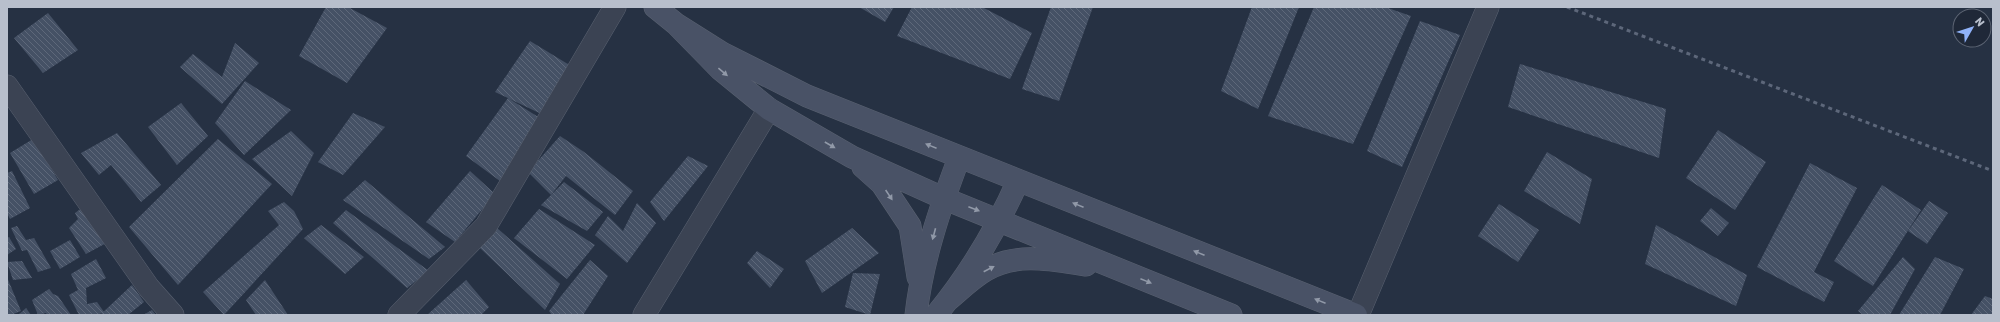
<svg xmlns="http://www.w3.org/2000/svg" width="2000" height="322" font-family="Rubik,sans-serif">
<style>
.building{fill:url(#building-back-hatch)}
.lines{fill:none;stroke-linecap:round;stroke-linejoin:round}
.street-casing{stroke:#596170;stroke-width:23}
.secondary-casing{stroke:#596170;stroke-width:23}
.street{stroke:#3b4353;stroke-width:22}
.secondary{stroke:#495266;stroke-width:22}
.rail{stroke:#5d677a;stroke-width:3;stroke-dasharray:4 4;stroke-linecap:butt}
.oneway{fill:#9199a8}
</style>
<defs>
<pattern id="building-back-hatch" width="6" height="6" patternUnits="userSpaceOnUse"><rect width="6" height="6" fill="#455165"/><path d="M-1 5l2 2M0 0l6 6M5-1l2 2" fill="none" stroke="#5e687a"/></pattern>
</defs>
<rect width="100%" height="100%" fill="#263143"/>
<path class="building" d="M326,7h22l39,21 -40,55 -48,-27z
M859,7h35l-9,15z
M912,7h70l50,26 -22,46 -113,-43z
M1051,7h42l-34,94 -37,-12z
M1252,7h47l-41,102 -37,-18z
M1314,7h71l26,9 -58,128 -85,-28z
M48,13l30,37 -35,23 -29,-35z
M1420,21l40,14 -58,132 -35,-16z
M530,41l46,28 -26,49 -55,-26z
M235,43l24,20 -37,41 -42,-37 13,-13 29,23z
M1520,64l146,45 -7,49 -151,-51z
M245,81l46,29 -47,45 -29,-32z
M508,98l35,22 -43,61 -34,-25z
M181,103l27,33 -31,29 -29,-38z
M353,113l32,14 -42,48 -25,-13z
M1718,130l48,32 -31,48 -49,-32z
M291,131l23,22 -22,43 -40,-37z
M117,133l44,52 -20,17 -30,-37 -12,10 -18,-22z
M560,136l24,16 49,39 -18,24 -49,-39 -15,19 13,-13 39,30 -16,19 -46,-26 10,-10 -23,-23z
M33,139l25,41 -24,14 -24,-41z
M218,139l54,45 -94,101 -49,-58z
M1547,152l45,27 -12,45 -56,-33z
M688,156l20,10 -44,55 -14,-19z
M1810,163l47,25 -43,84 20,10 -10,20 -67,-35z
M12,171l18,37 -20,11 -3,-6v-40z
M470,171l25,23 -40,48 -29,-20z
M365,180l80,67 -16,12 -86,-59z
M1882,185l39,25 -48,76 -39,-25z
M1929,201l19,12 -21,31 -19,-13z
M284,202l10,9 9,18 -79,86 -21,-23 76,-67 -11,-14z
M637,203l19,20 -29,40 -32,-28 13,-19 15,15z
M1499,204l40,26 -21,32 -40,-26z
M86,205l24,36 -24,13 -17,-26 9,-9 -3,-6z
M1711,208l18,15 -11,13 -18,-15z
M539,209l56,36 -28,34 -53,-41z
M346,210l83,61 -22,17 -74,-65z
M321,225l43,32 -19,17 -41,-36z
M1656,225l91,50 -11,31 -91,-42z
M17,226l9,14 8,-2 17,30 -13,4 -11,-22 -5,1 -11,-23z
M497,228l63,56 -15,26 -65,-62z
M852,228l27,25 -57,40 -17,-32z
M9,237l7,12 -9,6v-17z
M70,240l10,17 -20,12 -10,-18z
M757,251l27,18 -14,19 -23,-25z
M1903,257l12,12 -25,46h-27l-5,-4z
M1935,257l29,12 -24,46h-41z
M96,259l10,19 -20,10 1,16 10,-2 7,10 -7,3h-18l-10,-20 9,-5 -7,-16z
M590,260l18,16 -25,39h-31l-3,-4z
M22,261l10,17 -19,2 -6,-18z
M853,273l27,1 -10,41 -25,-8z
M7,277l14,34 -10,4h-4z
M265,280l23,35h-32l-10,-15z
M466,280l23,27 -8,8h-54z
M132,285l12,17 -16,13h-28z
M49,289l4,5 5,2 13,19h-24l-1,-2 -8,2 -6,-15z
M1985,296l8,3v16h-22z
M26,308l5,7h-13z
M152,310l4,5h-13z"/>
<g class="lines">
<g class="street-casing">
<path id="street" d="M7,86l142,202 24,27
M399,315l87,-89 129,-219
M644,315l125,-206
M1358,315l130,-308"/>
</g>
<g class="secondary-casing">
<path id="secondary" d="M655,7l21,17 44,45 49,40 83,48 91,41 288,117
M676,24l46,29 85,43 549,219
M863,167l19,17 28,42 8,51
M947,301c12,-10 25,-23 39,-31 31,-18 66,-10 100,-5
M916,315c6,-54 24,-107 43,-157
M936,315c32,-39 61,-87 82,-134"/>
</g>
<use href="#street" class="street"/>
<use href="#secondary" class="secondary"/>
<path class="rail" d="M1567,7l426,164"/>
</g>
<defs><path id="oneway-solid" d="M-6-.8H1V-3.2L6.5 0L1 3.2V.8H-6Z"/></defs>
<g class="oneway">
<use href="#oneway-solid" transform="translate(723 72) rotate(40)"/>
<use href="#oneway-solid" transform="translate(830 145) rotate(30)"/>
<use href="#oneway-solid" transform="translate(931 146) rotate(-158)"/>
<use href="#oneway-solid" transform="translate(889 195) rotate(56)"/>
<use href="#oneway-solid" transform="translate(1078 205) rotate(-158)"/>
<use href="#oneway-solid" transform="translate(974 209) rotate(21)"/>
<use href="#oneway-solid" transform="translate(934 234) rotate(105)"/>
<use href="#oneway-solid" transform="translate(1199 253) rotate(-158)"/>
<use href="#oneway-solid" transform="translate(989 269) rotate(-27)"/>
<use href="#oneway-solid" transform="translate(1146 281) rotate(22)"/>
<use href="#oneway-solid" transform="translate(1320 301) rotate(-158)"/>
</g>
<rect width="2000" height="322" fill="none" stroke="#b8bfcc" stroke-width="16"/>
<g transform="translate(1972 28) rotate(51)"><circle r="19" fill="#1f2838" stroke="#5c6473"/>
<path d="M0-3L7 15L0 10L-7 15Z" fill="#90b3fa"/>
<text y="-6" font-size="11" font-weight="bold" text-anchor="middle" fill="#b8bfcc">N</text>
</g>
</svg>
